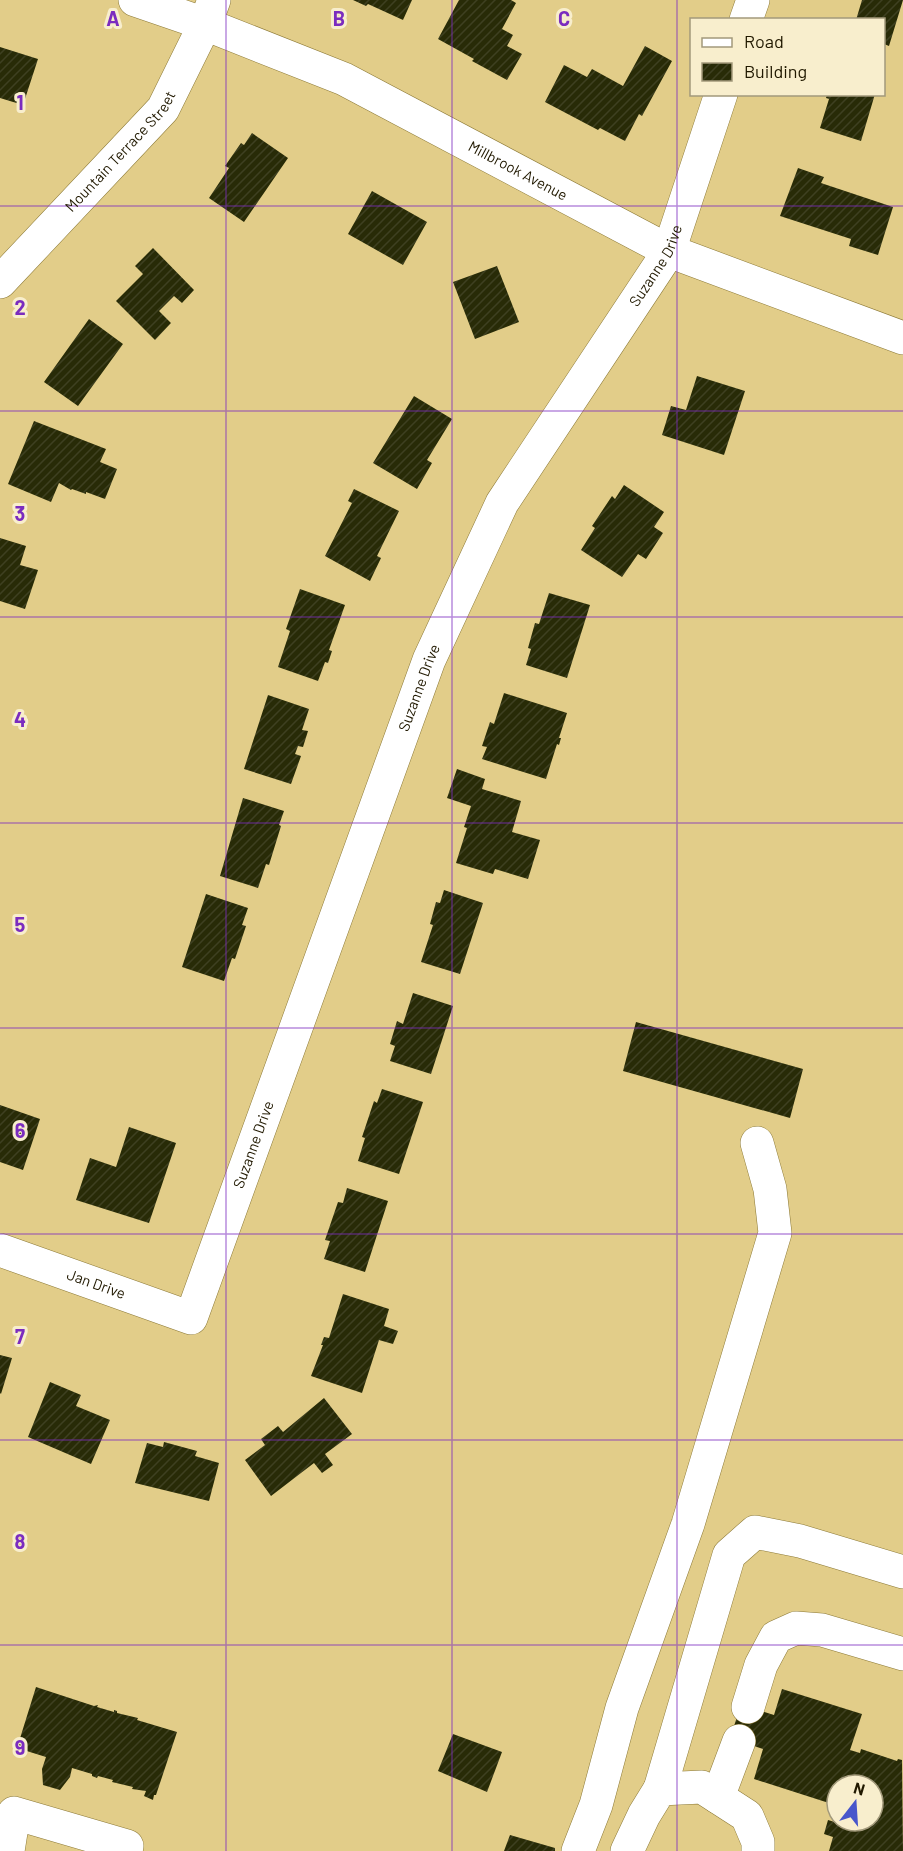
<svg xmlns="http://www.w3.org/2000/svg" width="903" height="1851" font-family="Barlow,sans-serif">
<style>
.building{fill:url(#building-hatch)}
.lines{fill:none;stroke-linecap:round;stroke-linejoin:round}
.minor-casing{stroke:#8d7a37;stroke-width:34}
.minor{stroke:#fff;stroke-width:33}
.grid{fill:none;stroke:#7b2cbf;stroke-width:1.5;stroke-opacity:0.55}
.labels{text-anchor:middle;stroke-width:6;stroke-linejoin:round;paint-order:stroke}
.street-label{font-size:15px;fill:#211900;stroke:#f8eecd}
.grid-label{font-size:20px;text-anchor:middle;font-weight:bold;fill:#7b2cbf;stroke:#f8eecd;stroke-width:6;stroke-linejoin:round;paint-order:stroke}
</style>
<defs>
<pattern id="building-hatch" width="6" height="6" patternUnits="userSpaceOnUse" patternTransform="scale(1.5)"><rect width="6" height="6" fill="#282b07"/><path d="M-1 1l2-2M0 6l6-6M5 7l2-2" fill="none" stroke="#3e4021"/></pattern>
</defs>
<rect width="100%" height="100%" fill="#e2cd89"/>
<path class="building" d="M353,0h59l-9,20 -35,-16 -2,2z
M459,0h52l5,3 -14,26 11,6 -6,11 15,8 -15,26 -35,-19 2,-2 -36,-20z
M862,0h41l-14,46 -5,-2v-24h-28z
M645,46l27,15 -30,55 -3,-2 -14,27 -25,-13 -2,2 -53,-28 19,-37 23,12 5,-8 31,17z
M0,47l38,12 -15,46 -23,-7z
M827,94h48l-14,47 -41,-13 9,-29 -3,-1z
M252,133l36,25 -44,64 -35,-24 20,-30 -4,-2 16,-23 3,2z
M798,168l26,9 -3,6 72,24 -15,48 -29,-9 2,-7 -71,-23z
M372,191l55,31 -24,43 -55,-31z
M153,248l41,42 -12,13 -8,-7 -15,15 12,12 -16,17 -39,-39 27,-27 -8,-8z
M497,266l22,56 -44,17 -22,-57z
M89,319l34,25 -45,62 -34,-24z
M697,376l48,15 -21,64 -62,-20 9,-29 15,4z
M414,396l38,23 -25,41 5,3 -15,26 -44,-26z
M34,421l72,28 -6,13 17,7 -12,30 -19,-7v2l-14,-5 -1,1 -12,-7 -8,19 -43,-18z
M624,485l40,27 -10,15 9,6 -17,26 -8,-5 -16,23 -41,-27 14,-22 -3,-2 20,-30 3,3z
M354,489l45,22 -22,45 4,2 -11,23 -45,-25 27,-53 -4,-2z
M0,538l26,8 -6,19 18,5 -13,39 -25,-8z
M300,589l45,16 -16,45 3,1 -4,12 -3,-1 -7,19 -40,-14 12,-36 -4,-2z
M549,593l41,12 -23,73 -41,-13 5,-16 -3,-1 7,-25 4,1z
M504,693l63,20 -8,25h2l-2,7 -2,-1 -11,35 -64,-20 5,-12 -5,-1 8,-24 4,2z
M268,695l41,14 -7,21 6,1 -5,16 -5,-1 -3,8 6,2 -10,28 -47,-15z
M457,769l28,10 -3,10 39,12 -9,31 28,8 -12,39 -33,-10 -2,5 -37,-11 11,-35 -3,-1 7,-21 -24,-8z
M243,798l41,13 -5,14 2,1 -12,39 -3,-1 -8,24 -38,-12z
M444,890l39,13 -23,71 -39,-12 12,-37 -3,-1 6,-22 4,1z
M206,894l42,14 -6,17 4,1 -11,33 -3,-1 -8,23 -42,-14z
M413,993l40,13 -22,68 -41,-13 5,-15 -5,-2 7,-23 6,3z
M636,1022l167,47 -13,49 -167,-47z
M382,1089l41,13 -24,72 -41,-13 7,-23 -3,-1 12,-36 3,2z
M0,1105l40,14 -17,51 -23,-8z
M129,1127l47,16 -27,80 -73,-23 14,-42 26,9z
M347,1188l41,13 -23,71 -41,-13 6,-18 -5,-1 13,-38 5,1z
M343,1294l46,15 -5,17 14,5 -5,13 -14,-4 -17,53 -51,-17 12,-31h-2l3,-8 5,1z
M0,1355l12,3 -11,36 -1,-1z
M50,1382l31,13 -5,11 34,14 -19,44 -63,-27z
M324,1398l28,36 -27,20 8,11 -11,8 -8,-10 -43,33 -26,-36 20,-15 -4,-6 17,-13 5,6z
M164,1442l33,9 -2,5 24,7 -10,38 -74,-18 12,-40 16,4z
M36,1687l58,19 4,-1 -1,2 17,5v-2l3,1v2l21,5 -1,2 40,12 -21,63h-2l-1,5 -9,-4 2,-5 -14,-2 1,-2 -21,-5 1,-2 -15,-4 -1,2 -5,-2v-2l-20,-6 -2,9 -10,13 -17,-5 -1,-16 4,-12 -29,-9z
M782,1689l80,25 -12,36 10,3 1,-4 36,12 1,-2 4,1 1,91h-74l4,-14 -9,-3 4,-14 10,3 1,-2h34v-36h-36v13l-3,-1 -2,7 -78,-25 9,-30 -33,-11 11,-33 33,10z
M453,1734l49,18 -15,40 -49,-21z
M510,1835l45,13v3h-51z"/>
<g class="lines">
<g class="minor-casing">
<g id="minor">
<path id="s1" d="M135,0l70,24 139,55 325,172 234,87"/>
<path d="M746,20l7,-20"/>
<path id="s2" d="M0,282l163,-173 42,-85 9,-24"/>
<path id="s3" d="M0,1250l191,68 238,-658 73,-157 167,-252 52,-157"/>
<path d="M748,1707l13,-42 15,-28 20,-9 26,2 81,24"/>
<path d="M660,1789l69,-234 26,-23 45,9 103,31"/>
<path d="M718,1797l21,-56"/>
<path d="M8,1851l6,-38 113,33 -1,5"/>
<path d="M578,1851l18,-46 26,-97 66,-184 87,-291 -5,-44 -13,-46"/>
<path d="M627,1851l17,-36 16,-26 42,-2 45,29 11,26v9"/>
</g>
</g>
<use href="#minor" class="minor"/>
</g>
<path class="grid" d="M226,0v1851M452,0v1851M677,0v1851M0,206h903M0,411h903M0,617h903M0,823h903M0,1028h903M0,1234h903M0,1440h903M0,1645h903"/>
<g class="labels">
<g class="street-label">
<text dy="5" stroke="none"><textPath href="#s2" startOffset="178">Mountain Terrace Street</textPath></text>
<text dy="5" stroke="none"><textPath href="#s1" startOffset="420">Millbrook Avenue</textPath></text>
<text dy="5" stroke="none"><textPath href="#s3" startOffset="1359">Suzanne Drive</textPath></text>
<text dy="5" stroke="none"><textPath href="#s3" startOffset="873">Suzanne Drive</textPath></text>
<text dy="5" stroke="none"><textPath href="#s3" startOffset="387">Suzanne Drive</textPath></text>
<text dy="5" stroke="none"><textPath href="#s3" startOffset="102">Jan Drive</textPath></text>
</g>
</g>
<g class="grid-label">
<text x="113" y="26">A</text>
<text x="339" y="26">B</text>
<text x="564" y="26">C</text>
<text x="20" y="110">1</text>
<text x="20" y="315">2</text>
<text x="20" y="521">3</text>
<text x="20" y="727">4</text>
<text x="20" y="932">5</text>
<text x="20" y="1138">6</text>
<text x="20" y="1344">7</text>
<text x="20" y="1549">8</text>
<text x="20" y="1755">9</text>
</g>
<rect x="690" y="18" width="195" height="78" fill="#f8eecd" stroke="#a2997b" stroke-width="1.5"/>
<rect x="702" y="38" width="30" height="9" fill="#ffffff" stroke="#a2997b" stroke-width="1.5"/>
<text x="744" y="48" font-size="18" fill="#211900">Road</text>
<rect x="702" y="63" width="30" height="18" fill="url(#building-hatch)" stroke="#a2997b" stroke-width="1.5"/>
<text x="744" y="78" font-size="18" fill="#211900">Building</text>
<g transform="translate(855 1803) rotate(17)"><circle r="28" fill="#f8eecd" stroke="#a2997b" stroke-width="1.5"/>
<path d="M0-4.5L10 22L0 15L-10 22Z" fill="#4856cb"/>
<text y="-9" font-size="16" font-weight="bold" text-anchor="middle" fill="#211900">N</text>
</g>
</svg>
